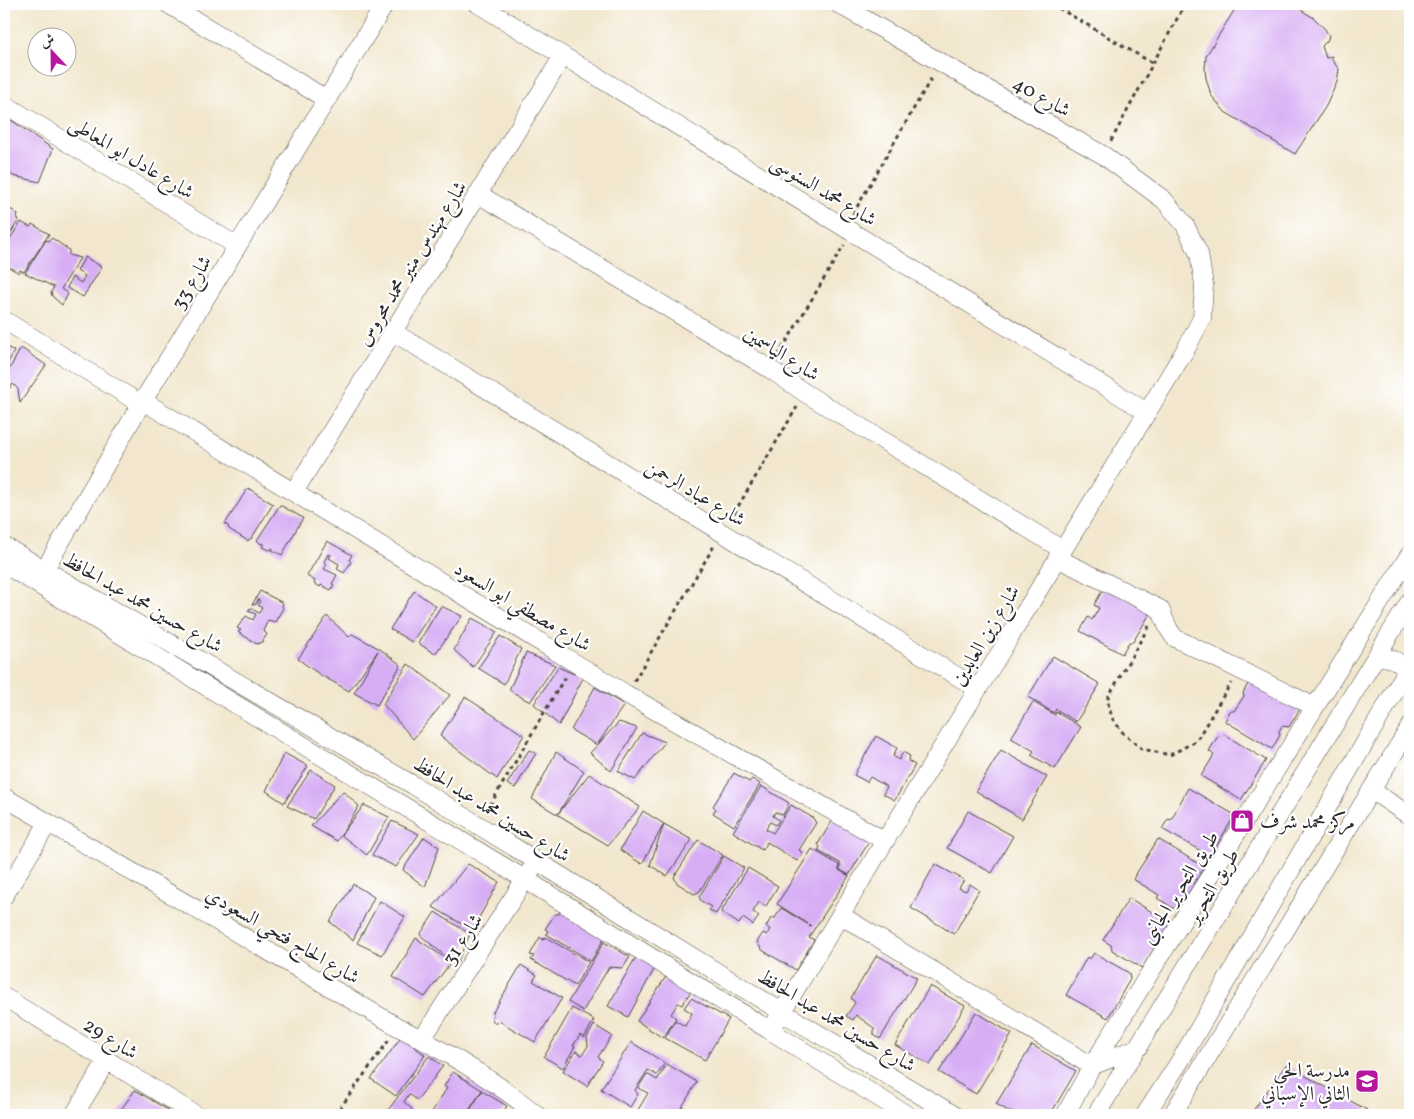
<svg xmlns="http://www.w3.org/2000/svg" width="1414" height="1119" font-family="Vollkorn,Amiri,serif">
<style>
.building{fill:#d7adf4}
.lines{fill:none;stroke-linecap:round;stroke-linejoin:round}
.minor-casing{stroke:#494743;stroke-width:19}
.path{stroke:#494743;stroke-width:3;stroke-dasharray:4 4;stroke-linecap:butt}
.minor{stroke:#fff;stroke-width:18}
.labels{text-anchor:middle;stroke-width:4.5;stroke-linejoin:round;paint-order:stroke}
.street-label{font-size:20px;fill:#2b2b2b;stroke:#fff}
.poi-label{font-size:20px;fill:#2b2b2b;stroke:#fff;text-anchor:start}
</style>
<rect width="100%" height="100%" fill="#fff"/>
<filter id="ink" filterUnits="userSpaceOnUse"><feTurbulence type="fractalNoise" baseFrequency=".02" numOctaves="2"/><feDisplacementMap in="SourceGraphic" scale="10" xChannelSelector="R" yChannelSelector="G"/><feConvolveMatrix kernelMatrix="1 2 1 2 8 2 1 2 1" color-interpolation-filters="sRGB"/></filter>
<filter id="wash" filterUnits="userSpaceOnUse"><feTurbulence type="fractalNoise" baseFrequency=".0096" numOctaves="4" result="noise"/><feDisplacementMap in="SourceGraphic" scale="20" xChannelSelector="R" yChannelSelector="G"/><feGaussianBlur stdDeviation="1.12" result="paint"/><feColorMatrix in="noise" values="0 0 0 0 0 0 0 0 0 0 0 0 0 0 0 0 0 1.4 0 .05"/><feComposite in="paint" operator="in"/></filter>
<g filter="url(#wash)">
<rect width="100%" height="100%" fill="#f2e7ce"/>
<g id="blocks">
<path class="building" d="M1238,4h53l23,14 11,11 4,7 -2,5 -5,5 4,12 6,-2v4l7,9 -2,13 -11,24 -31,48 -70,-42 -14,-17 -5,-17 -1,-9 1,-13z
M8,118l45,31 -13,33 -27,-6 -9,-8v-43z
M4,205l14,9 -1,4 2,1 -15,26z
M21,222l9,5 2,-3 17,10 -25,38 -4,-2 -1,3 -15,-9 2,-3 -2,-1v-12z
M52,238l17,12v5l11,3 -19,31 7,5 -6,11 -10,-9 -1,-4 3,-5 -29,-14 21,-33 3,1z
M85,257l17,10 -19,30 -16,-9 5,-11 9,6 4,-7 -8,-5z
M4,345l10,6 -10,20z
M21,348l25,17 -26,38 -2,-14 -5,-5 -5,6 -4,-1v-10z
M248,488l25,16 -22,35h-2l-1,2 -19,-12 -1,-3 -3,-2z
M280,505l23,13 -21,37 -10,-5 1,-2 -3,2 -8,-3 2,-4 -3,1 -4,-4z
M327,541l25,14 -3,5 2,2 -7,11 -7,-4 2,-5 -10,-6 2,-3 -3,-1 -4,8 3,2 -3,5 13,6 -5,9 2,1 -3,5 -10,-5 -1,2 -6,-4 1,-2 -8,-5z
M1105,586l46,26 -18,30h-4l-7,12 -42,-23 8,-14 4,3 7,-12 -5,-3z
M260,591l23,12 -1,3 1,2 -8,14 -7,-2 -5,11 4,3 -5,8 -5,2 -19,-12 3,-2 -4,-2 9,-12 7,4 3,-6 -8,-3 2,-3 9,5 3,-5 -4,-3 2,-4 -2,-2 -2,5 -4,1z
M414,591l22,15 -24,36 -22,-13z
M441,606l21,10 -27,38 -17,-11z
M327,616l22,21 3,-3 28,15 21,16 -24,40 -23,-12 24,-42 -29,40 -30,-17 -21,-15z
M472,618l25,14 -24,35 -19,-17z
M500,636l21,13 -17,35 -26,-16z
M526,653l29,12 -25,37 -21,-12z
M1053,656l47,28 -24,38 -20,-13 -2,4 -26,-16z
M408,664l42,31 -37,44 -30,-35z
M558,667l25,11 -24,47 -25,-21z
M1250,680l50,29 -11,18 -7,-1 -3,5 1,4 -8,14 -47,-28 5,-10h4l10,-15 -1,-3z
M595,687l29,18 -27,40 -26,-15z
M465,697l59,38 -27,44 -57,-43z
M1033,702l22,13 1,-3 25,15 -26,42 -24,-14 3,-4 -23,-13z
M619,722l18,6 -26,43 -21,-18z
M642,733l23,9 -30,38 -17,-9z
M1225,735l41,25 -25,40 -40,-24 13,-21 -5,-4 9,-15z
M876,736l21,12 -4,8 6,4 4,-8 7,4 -2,5 7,4 -20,35 -12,-6 4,-7 -17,-10 -3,5 -13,-7z
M529,750l7,3 -21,35 -8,-4z
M1001,750l46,27 -25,42 -46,-28z
M556,752l28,19 -26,43 31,-40 51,33 -32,38 -76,-46z
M284,753l24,13 -24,37 -18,-12z
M311,770l24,15 -21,34 -27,-13z
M734,773l15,9 3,-3 8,5 -26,42 -21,-13 3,-4 -3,-3z
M761,786l28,17 -6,12 -8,-3 -2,4 6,4 -3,5 -6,-3 -4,7 7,4 18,-28 22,13 3,5 -17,27 4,3 -6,8 -30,-19 -5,8 -29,-18z
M1188,788l47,27 -25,41 -48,-27 6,-10 3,1z
M343,791l16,15 -18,29 23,-30 25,12 -22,38 -26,-20 -4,6 -26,-15z
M643,811l21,13 -22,40 -22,-14z
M968,811l45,25 -21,37 -45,-25z
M834,818l36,22 -21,35 -9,-5v-7l-22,-12 2,-4 -2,-3z
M392,821l27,13 -23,33 -24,-12z
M664,824l28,16 -25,36 -17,-11z
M424,837l15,10 -14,40 -22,-17z
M1158,839l46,28 -26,44 -21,-13 2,-3 -26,-16z
M698,840l25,15 -24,37 -5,2 -17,-11 -3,-6z
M812,849l27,16v5l10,6 -40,61 5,3 -18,30 -34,-20 -5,-8 6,-9 4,2 3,-6 -4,-2 5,-9h4l6,-10 30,18 -34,-22z
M724,856l20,12 -28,46 -7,-4 2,-3 -10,-6 -2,-4z
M468,864l31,18 -27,48 -39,-23z
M935,864l29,16 -5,8 7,3 4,-7 9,6 -25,44 -43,-26z
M748,868l30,18 -12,20 -7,-4 -6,10 6,4 -6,9 -10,-7 -4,6 -18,-12z
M353,884l21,13 -21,43 -23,-18z
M1129,898l41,25 -28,45 -30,-18 -1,-5 -8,-5z
M380,901l25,16 -23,38 -25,-12z
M561,911l44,26 -14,24 -45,-27 2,-3 -3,-2 10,-15h4z
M435,912l35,22 -14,31 -36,-30z
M540,937l3,3 2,-3 44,25 -14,24 -44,-26 3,-4 -4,-1z
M416,938l35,24 -26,35 -32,-20z
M604,942l26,15 -7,11 -14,-1 -26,44 -15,-9z
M1094,953l35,20 1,6 -22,39 -42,-23 21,-38 3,2z
M637,955l19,11 -28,51 -20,-11z
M877,955l40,23 -37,61 -6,-4v-7l-18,-13 -3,5 -7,-4 9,-13 -4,-5z
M521,965l16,10 -4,6 29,17 -27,44 -36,-21 -5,2 -2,-4 1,-7z
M669,972l24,16 -11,17 -4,-2 -7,11 5,4 -13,20 -26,-17z
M930,986l35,20 -35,59 -35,-20z
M691,998l38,21 -24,41 -40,-22 10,-18 10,6 7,-13 -8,-5z
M572,1008l22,12 -10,18 -4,-3 -7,11h2l-12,22 -19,-11z
M976,1012l36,22 -36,60 -37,-22z
M594,1025l18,11 -14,21 5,4 -16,25 -24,-15 13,-20 6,4 6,-9 -1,-9z
M401,1037l24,18 -29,41 -25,-17z
M631,1042l34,21 -8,12 -9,-5 -13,20 3,4 -8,13 -29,-18z
M1032,1045l44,26 -26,44h-34l-20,-11z
M429,1056l14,10 -26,34 -8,-6 -5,8 8,7 -4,6h-14l-6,-5z
M667,1064l30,18 -20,33h-30l-9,-5 10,-17 -10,-5 9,-14 10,6z
M1286,1065l81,45 -5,5h-112z
M453,1072l29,18 -16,25h-36l17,-27 -3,-2z
M135,1090l33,20 -3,5h-48z
M482,1091l25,15 -6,9h-34z"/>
</g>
</g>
<g filter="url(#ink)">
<use href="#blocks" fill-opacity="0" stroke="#494743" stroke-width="1"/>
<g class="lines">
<g class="minor-casing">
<path id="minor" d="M168,4l158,95
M478,4l669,408
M4,104l233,142
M478,194l292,175 35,24 258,157
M4,320l137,84
M393,332l585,357
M143,401l483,293 259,147
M294,492l269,-436
M4,546l409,239 369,227 172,103
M1057,558l103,51c6,12 6,19 15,29l140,69
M4,564l522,316 381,235
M39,579l102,-175 244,-400
M1377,657c13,0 23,3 29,14
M1371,790l39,26
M4,797l394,230c47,24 99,55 139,88
M4,896l44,-73
M840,915l252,151 47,-19
M4,997l192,118
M771,1030l114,-189 302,-494 15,-29 2,-33 -5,-31 -14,-29 -21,-25 -61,-45 -265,-151
M422,1039l109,-169
M74,1115l33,-55
M1065,1115l27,-49 318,-512
M1096,1115l314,-514
M1145,1115l35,-54 230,-396
M1172,1115l238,-388"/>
</g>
<path class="path" d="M1052,4l100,59
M1111,141l74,-137
M853,214l79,-137
M778,356l66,-111
M730,520l67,-113
M1149,626l-42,73 5,19 11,15 19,16 28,6 26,-14 35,-58
M634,681l80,-135
M486,812l79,-135
M335,1115l54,-75"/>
<use href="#minor" class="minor"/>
</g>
</g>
<defs>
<g id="shop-square" transform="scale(1.25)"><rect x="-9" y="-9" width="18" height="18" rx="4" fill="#b5179e" stroke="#fff"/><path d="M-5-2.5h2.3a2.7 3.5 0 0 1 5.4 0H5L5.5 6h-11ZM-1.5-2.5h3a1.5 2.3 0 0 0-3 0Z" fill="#fff"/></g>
<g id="school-square" transform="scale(1.25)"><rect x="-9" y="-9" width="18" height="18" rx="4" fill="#b5179e" stroke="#fff"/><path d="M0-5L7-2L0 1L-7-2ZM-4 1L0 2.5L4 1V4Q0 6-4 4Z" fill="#fff"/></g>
</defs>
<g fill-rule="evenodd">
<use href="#shop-square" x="1242" y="821"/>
<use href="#school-square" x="1367" y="1081"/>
</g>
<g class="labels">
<g class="street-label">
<text transform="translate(1042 96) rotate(29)" y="7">شارع 40</text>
<text transform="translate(132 157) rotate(31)" y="7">شارع عادل ابو المعاطى</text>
<text transform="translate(824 190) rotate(31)" y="7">شارع محمد السنوسى</text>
<text transform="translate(411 263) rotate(-58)" y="7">شارع مهندس منير محمد محروس</text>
<text transform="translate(191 282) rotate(-59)" y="7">شارع 33</text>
<text transform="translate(782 353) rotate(32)" y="7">شارع الياسمين</text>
<text transform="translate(696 492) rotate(31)" y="7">شارع عباد الرحمن</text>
<text transform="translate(143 602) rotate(30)" y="7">شارع حسين محمد عبد الحافظ</text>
<text transform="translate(523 606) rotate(31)" y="7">شارع مصطفي ابو السعود</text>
<text transform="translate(985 635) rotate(-59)" y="7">شارع زين العابدين</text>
<text transform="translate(492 809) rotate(32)" y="7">شارع حسين محمد عبد الحافظ</text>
<text transform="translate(1212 886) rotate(-59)" y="7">طريق التحرير</text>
<text transform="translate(1179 887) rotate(-58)" y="7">طريق التحرير الجانبى</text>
<text transform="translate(283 935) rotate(30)" y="7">شارع الحاج فتحي السعودي</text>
<text transform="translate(462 939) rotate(-57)" y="7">شارع 31</text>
<text transform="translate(837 1020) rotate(31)" y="7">شارع حسين محمد عبد الحافظ</text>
<text transform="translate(111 1038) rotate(32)" y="7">شارع 29</text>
</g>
<g class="poi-label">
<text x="1260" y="828">مركز محمد شرف</text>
<text x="1350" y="1077" text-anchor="end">مدرسة الحي<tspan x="1350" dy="23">الثاني الإسباني</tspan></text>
</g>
</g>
<rect width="1414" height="1119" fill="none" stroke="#fff" stroke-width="20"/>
<g transform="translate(52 52) rotate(338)"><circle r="24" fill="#ffffff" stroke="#aaaaaa"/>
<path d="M0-4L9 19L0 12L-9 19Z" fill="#b5179e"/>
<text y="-8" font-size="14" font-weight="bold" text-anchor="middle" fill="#2b2b2b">ش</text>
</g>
</svg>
